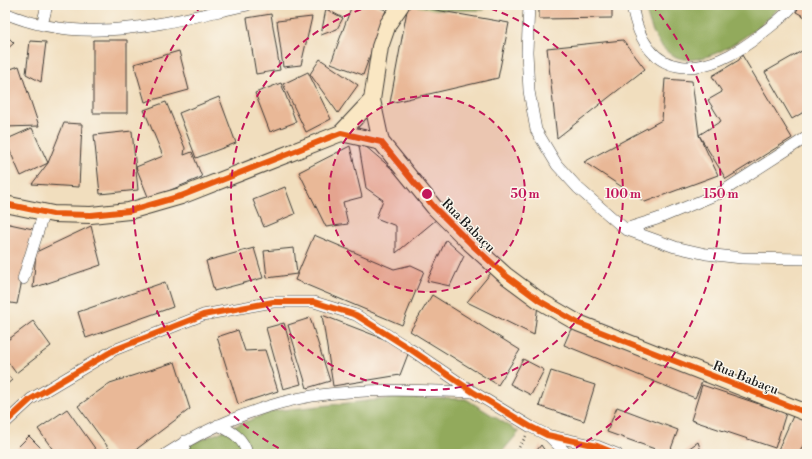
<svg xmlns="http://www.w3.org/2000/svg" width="812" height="459" font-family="'Libre Bodoni',serif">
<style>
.forest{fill:#92aa5c;stroke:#57633c}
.building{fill:#e9b897}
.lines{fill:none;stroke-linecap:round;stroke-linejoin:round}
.street-casing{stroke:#3c3934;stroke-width:12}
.secondary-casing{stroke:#3c3934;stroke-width:18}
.path{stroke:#3c3934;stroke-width:2.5;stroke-dasharray:1 3;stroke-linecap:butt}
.street{stroke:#fff;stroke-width:11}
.secondary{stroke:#fae7c3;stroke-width:16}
.cycleway-casing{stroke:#fbf7ec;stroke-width:8}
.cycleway{stroke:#e8590c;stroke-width:6}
.ring{fill:none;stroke:#c2185b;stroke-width:2;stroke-dasharray:7 5}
.labels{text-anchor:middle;stroke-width:3;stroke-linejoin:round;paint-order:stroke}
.street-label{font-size:13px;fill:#1c1c1c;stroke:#fbf7ec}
.centre{fill:#c2185b;stroke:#fbf7ec;stroke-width:2}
.ring-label{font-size:12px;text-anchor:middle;font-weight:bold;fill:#c2185b;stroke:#fbf7ec;stroke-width:3;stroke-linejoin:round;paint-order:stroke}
</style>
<rect width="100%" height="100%" fill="#fbf7ec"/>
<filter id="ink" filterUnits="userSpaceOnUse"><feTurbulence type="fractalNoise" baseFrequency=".025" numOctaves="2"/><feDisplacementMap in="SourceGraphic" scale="8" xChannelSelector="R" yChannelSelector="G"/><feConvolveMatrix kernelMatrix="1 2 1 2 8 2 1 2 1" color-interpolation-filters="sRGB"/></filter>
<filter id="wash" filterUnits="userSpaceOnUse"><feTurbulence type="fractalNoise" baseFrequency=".012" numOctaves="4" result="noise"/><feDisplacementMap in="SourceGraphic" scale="16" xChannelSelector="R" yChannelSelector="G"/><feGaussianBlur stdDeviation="0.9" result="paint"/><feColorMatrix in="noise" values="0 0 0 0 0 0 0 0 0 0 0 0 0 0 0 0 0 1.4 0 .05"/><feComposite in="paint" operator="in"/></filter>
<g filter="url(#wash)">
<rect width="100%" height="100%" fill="#f1debe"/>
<path class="forest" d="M394,5h90v5h-65z
M645,5h136c-12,15 -29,27 -44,37 -50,31 -80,22 -92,-37z
M396,398l70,1 53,33 -19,22h-44l-2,-3 -15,3h-260l14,-11 80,-32z"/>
<g id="blocks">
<path class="building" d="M352,5h22l12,5 -23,65 -32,-12z
M408,5l101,18 -11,55 -108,25z
M539,5h73v13l-73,1z
M800,5h7v13l-11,-6z
M326,9l17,9 -6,11 -16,6z
M271,14l9,56 -24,4 -9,-56z
M312,17l-11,48 -18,2 -6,-46z
M5,34l9,9 -9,8z
M93,40h34v73h-34z
M623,40l22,29 -88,69 -10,-90z
M30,41l16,1 -5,40 -15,-8z
M807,48v62l-15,9 -27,-47z
M179,51l10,39 -44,12 -11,-38z
M742,55l50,83 -66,41 -27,-44 19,40 -73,27 -61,-40 78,-42 3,-41 27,2 7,54 22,-14 -13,-21 14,-8 -10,-16 27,-16z
M320,59l38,26 -20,28 -28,-39z
M19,66l20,60 -34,1v-56z
M308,72l23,47 -25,13 -23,-48z
M281,83l15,39 -26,10 -15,-39z
M219,97l17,46 -40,15 -17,-45z
M166,102l19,46 -1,7 8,-3 10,25 -53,22 -13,-32 27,-11 -19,-46z
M64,123l18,1 -3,63 -47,-3 16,-21z
M32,128l16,35 -27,13 -16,-36z
M132,131l6,59 -38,4 -6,-59z
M358,140l46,39 33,40 -41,34v-27l-20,-8 7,-18 -17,-12z
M350,146l12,51 -19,5 5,22 -22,3 -27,-55z
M285,187l10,27 -31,13 -11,-27z
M5,223l28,6 -16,75 -12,-2z
M91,226l10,39 -68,23 3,-36z
M314,235l80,34 17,-4 13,6 -22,54 -107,-45z
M446,240l18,16 -14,30 -23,-5z
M254,248l9,30 -49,13 -8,-30z
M294,248l3,26 -30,4 -3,-27z
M495,268l43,37 -4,30 -67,-33z
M165,282l8,25 -87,31 -8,-26z
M432,295l88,55 -22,35 -88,-54z
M322,315l88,34 -10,26 -67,11z
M310,318l20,63 -23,7 -19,-63z
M33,321l18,25 -35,27 -11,-15v-16z
M284,323l17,61 -18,5 -17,-61z
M573,324l131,53 -9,21 -131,-53z
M238,330l7,21 20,-1 13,41 -40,13 -21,-67z
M523,359l21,11 -13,25 -21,-11z
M175,362l15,47 -60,45h-17l-35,-48 32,-23z
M5,371l7,9 -7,6z
M551,371l44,14 -11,36 -45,-15z
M702,385l84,28 -11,35 -84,-28z
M617,407l61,23 -9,24 -62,-22z
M67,409l32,45h-43l-18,-25z
M793,416l14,2v19l-8,17h-17l-5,-2z
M29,436l18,18h-36z
M698,442l4,12h-21z
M541,445l6,9h-13z"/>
</g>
</g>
<g filter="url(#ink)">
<use href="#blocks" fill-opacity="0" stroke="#3c3934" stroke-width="1"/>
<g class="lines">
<g class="street-casing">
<path id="street" d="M529,5l-2,47 2,39 7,39 21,35 21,23 47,41 50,18 31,7 36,4 65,1
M632,5c14,83 77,72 129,29 11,-9 24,-17 32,-29
M5,13c81,35 160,9 242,-8
M42,25l5,-20
M625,229l32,-10 63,-26 87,-56
M23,279l21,-67
M5,423l26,-24 83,-49 89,-35 70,-13h41l42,13 54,34 63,43 58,35 16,8 50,11 20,8
M218,425c13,6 26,13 29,29
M548,435l19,19
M166,454c41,-27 97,-50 146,-58 53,-8 107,-6 160,-4
M184,454l1,-13"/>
</g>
<g class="secondary-casing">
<path id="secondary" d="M341,133l31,-33
M381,142l-9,-42 8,-53 8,-23 13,-19
M5,204l48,10 38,1 38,-4 52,-15 160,-63 40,9 53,65 36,36 35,32 35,26 38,22 229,90"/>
</g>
<path class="path" d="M515,454l11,-18"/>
<use href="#street" class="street"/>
<use href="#secondary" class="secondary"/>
<g class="cycleway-casing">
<path id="cycleway" d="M5,204l48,10 38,1 38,-4 52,-15 160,-63 40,9 53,65 36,36 35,32 35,26 38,22 229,90
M5,423l26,-24 83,-49 89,-35 70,-13h41l42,13 54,34 63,43 58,35 16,8 50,11 20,8"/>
</g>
<use href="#cycleway" class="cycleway"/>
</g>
</g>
<circle cx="427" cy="194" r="98" fill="#c2185b" fill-opacity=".12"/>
<g class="ring">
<circle cx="427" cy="194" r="98"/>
<path d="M479 5A196 196 0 1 1 375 5"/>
<path d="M289 454A294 294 0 0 1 202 5M652 5A294 294 0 0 1 565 454"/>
</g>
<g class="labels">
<g class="street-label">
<text transform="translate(469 225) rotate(45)" y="5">Rua Babaçu</text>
<text transform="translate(746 377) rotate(22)" y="5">Rua Babaçu</text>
</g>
</g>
<circle cx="427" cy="194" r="6" class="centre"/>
<g class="ring-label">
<text x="525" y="198">50 m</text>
<text x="623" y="198">100 m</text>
<text x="721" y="198">150 m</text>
</g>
<rect width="812" height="459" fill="none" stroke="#fbf7ec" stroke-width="20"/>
</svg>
